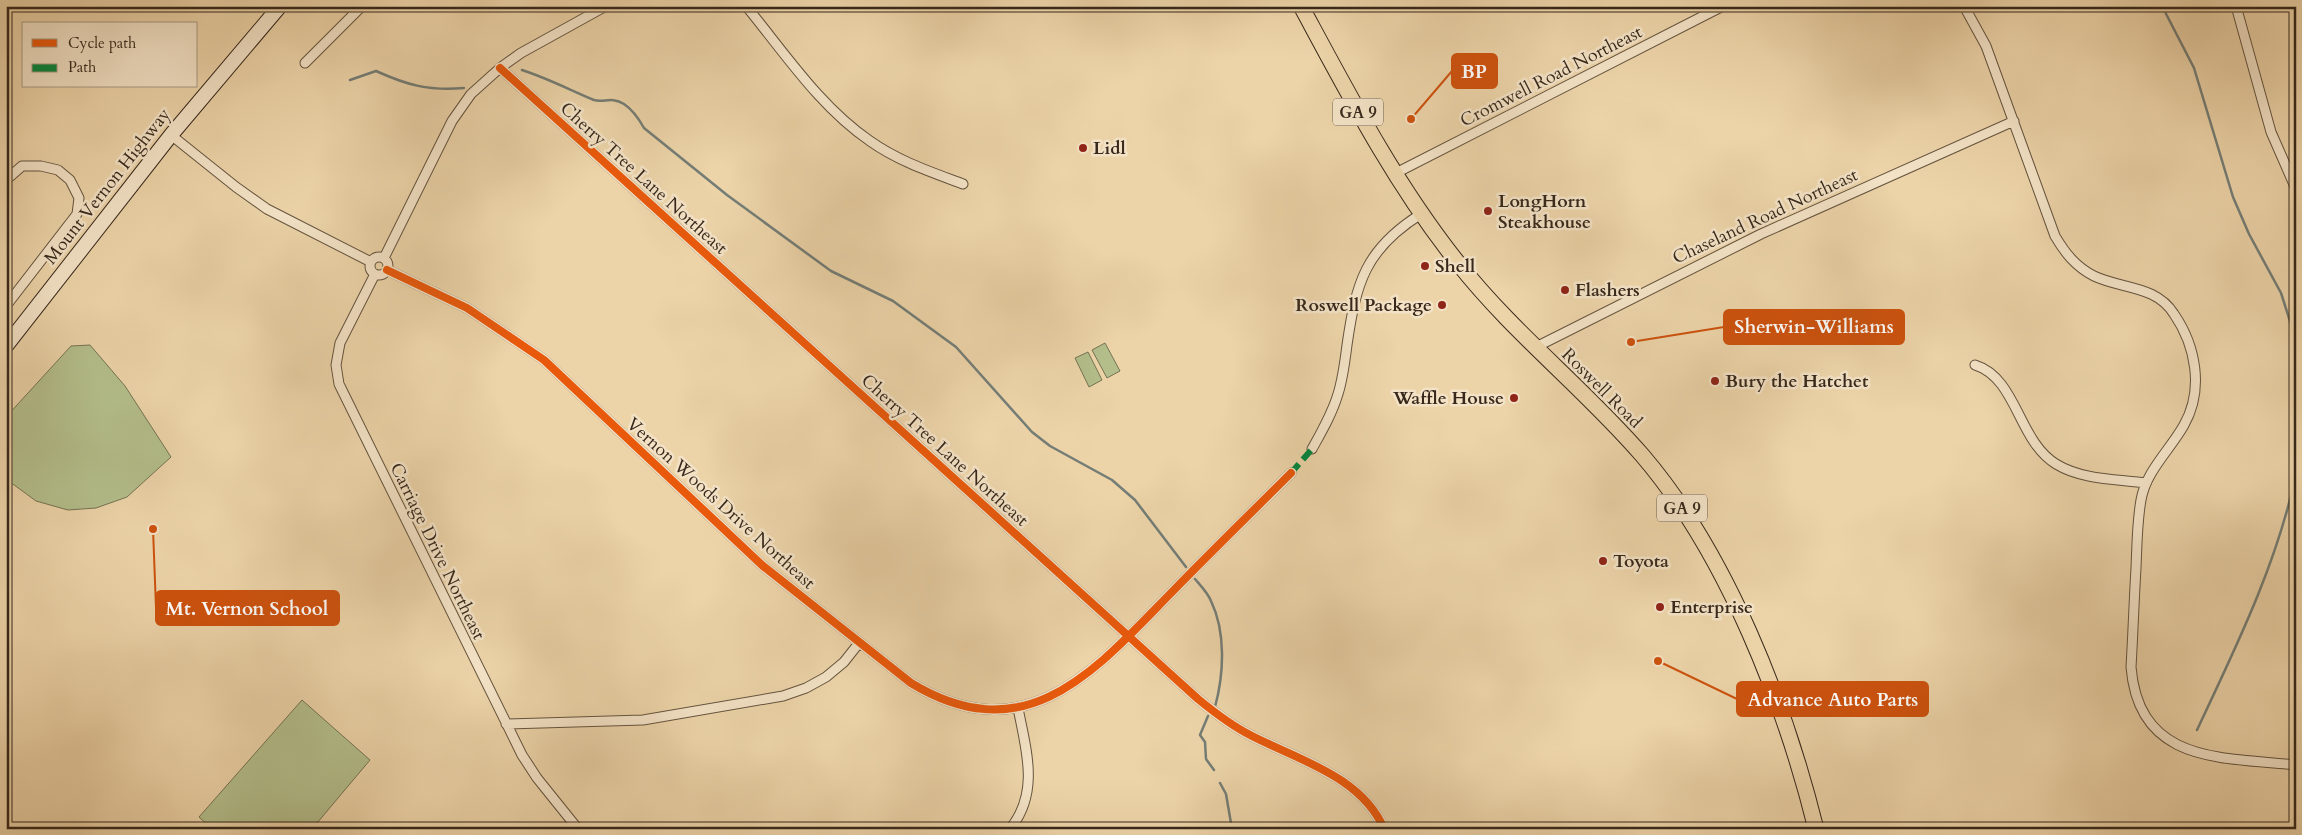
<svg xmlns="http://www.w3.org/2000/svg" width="2302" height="835" font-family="Cardo,serif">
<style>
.green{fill:#b3be8b;stroke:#757353}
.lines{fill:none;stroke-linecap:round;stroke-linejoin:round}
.stream{stroke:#747d76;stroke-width:2.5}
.street-casing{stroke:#64533e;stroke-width:11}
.secondary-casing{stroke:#37281b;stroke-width:16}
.primary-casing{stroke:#37281b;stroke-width:17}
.street{stroke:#f3e2c6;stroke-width:9}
.secondary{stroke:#f3e2c6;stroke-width:14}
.primary{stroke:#ecd3a8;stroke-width:15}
.quiet{stroke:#00873e;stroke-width:6;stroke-dasharray:12 6;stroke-linecap:butt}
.cycleway-casing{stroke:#f3e2c6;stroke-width:11}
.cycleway{stroke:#e8590c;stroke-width:8}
.poi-dot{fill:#8f2418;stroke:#f3e2c6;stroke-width:2}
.labels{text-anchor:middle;stroke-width:5;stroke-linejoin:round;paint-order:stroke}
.shield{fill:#f3e2c6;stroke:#6f604e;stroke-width:1}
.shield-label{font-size:16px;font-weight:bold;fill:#37281b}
.street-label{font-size:18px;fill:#37281b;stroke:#f3e2c6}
.poi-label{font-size:18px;font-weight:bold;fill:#37281b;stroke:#f3e2c6;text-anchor:start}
.leader{fill:none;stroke:#cd520e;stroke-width:2}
.callout-dot{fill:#cd520e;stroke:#f3e2c6;stroke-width:2}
.callout{fill:#cd520e;stroke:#cd520e;stroke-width:2}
.callout-label{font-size:19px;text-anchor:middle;font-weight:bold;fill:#fff}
</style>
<rect width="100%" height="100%" fill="#ecd3a8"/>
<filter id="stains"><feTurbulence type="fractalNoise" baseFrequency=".004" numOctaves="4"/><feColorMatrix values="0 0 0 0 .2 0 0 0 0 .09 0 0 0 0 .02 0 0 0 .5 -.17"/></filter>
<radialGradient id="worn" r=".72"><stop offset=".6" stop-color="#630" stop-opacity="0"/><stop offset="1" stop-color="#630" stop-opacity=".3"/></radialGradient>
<path class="green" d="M1105,343l15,28 -13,7 -15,-28z
M90,345l35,41 46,71 -44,40 -31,11 -28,2 -32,-9 -30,-22v-62l65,-71z
M1088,352l14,28 -13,7 -14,-29z
M302,700l68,60 -58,69h-100l-13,-12z"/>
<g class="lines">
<path class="stream" d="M2162,6l32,62 39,129 16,37 32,59 15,47
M522,70c25,8 48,20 72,30 10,3 17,-4 30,4 9,6 15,15 20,24l83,67 104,76 62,30 63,46 76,85 18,14 62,34 23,20 51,67
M350,80l26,-9c31,14 52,20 88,17
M1195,579c6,7 13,14 16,22 15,31 13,73 4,106
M1208,716l-8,19 5,7 1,17 8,11
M2197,730c39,-83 80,-166 99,-256
M1220,783l6,11 6,35"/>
<g class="street-casing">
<path id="street" d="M746,6c38,46 74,101 124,135 28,20 61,31 93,43
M1964,6l22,40 69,190c10,17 21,31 39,40 27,13 62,9 80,38 22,32 30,76 10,111 -14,25 -38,46 -43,75 -4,22 -4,45 -5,68 -2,33 -3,66 -5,99 8,97 90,90 165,98
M2236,6l35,126 25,57
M305,63l57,-57
M500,68l698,631c17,14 34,27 54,37 47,24 110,41 132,93
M171,135l65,52 31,22 104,53
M1394,174l329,-168
M6,180l16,-14h19l17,4 12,10 9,18 -2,16 -71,92
M370 266a9 9 0 1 1 18 0a9 9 0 1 1-18 0Z
M384,258l68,-137 19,-27 29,-26 21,-15 85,-47
M387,270l80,38 77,52 219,206 148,117c117,71 186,-15 262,-92 39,-40 79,-79 118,-118
M375,274l-35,69 -4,22 3,19 183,371 15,23 41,51
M1534,348l227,-114 253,-113
M1975,365c42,13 43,76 81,99 26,16 61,15 90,19
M1312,449c10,-18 20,-35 26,-55 5,-16 7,-33 9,-49 9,-62 18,-96 74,-131
M506,724l137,-4 140,-24 23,-8 20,-11 18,-15 15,-19
M1010,829c30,-37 16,-79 8,-121"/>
</g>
<g class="secondary-casing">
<path id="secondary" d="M6,346l165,-211 109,-129"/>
</g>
<g class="primary-casing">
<path id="primary" d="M1301,6c48,89 94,178 157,257 55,70 126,125 184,192 85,99 143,249 174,374"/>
</g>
<use href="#street" class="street"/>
<use href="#secondary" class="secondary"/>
<use href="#primary" class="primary"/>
<path class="quiet" d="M1291,473l21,-24"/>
<g class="cycleway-casing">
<path id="cycleway" d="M500,68l698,631c17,14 34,27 54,37 47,24 110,41 132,93
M387,270l80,38 77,52 219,206 148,117c117,71 186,-15 262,-92 39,-40 79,-79 118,-118"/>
</g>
<use href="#cycleway" class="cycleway"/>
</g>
<g class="poi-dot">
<circle cx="1083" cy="148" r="5"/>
<circle cx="1488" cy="211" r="5"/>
<circle cx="1425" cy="266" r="5"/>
<circle cx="1565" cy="290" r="5"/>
<circle cx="1442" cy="305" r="5"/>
<circle cx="1715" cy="381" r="5"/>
<circle cx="1514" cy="398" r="5"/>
<circle cx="1603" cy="561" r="5"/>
<circle cx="1660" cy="607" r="5"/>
</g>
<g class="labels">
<g class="shield">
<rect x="1333" y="98.5" width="50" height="27" rx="4"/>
<rect x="1657" y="494.5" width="50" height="27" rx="4"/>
</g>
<g class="shield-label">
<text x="1358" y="118">GA 9</text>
<text x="1682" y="514">GA 9</text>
</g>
<g class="street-label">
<text transform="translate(1551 76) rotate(-27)" y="6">Cromwell Road Northeast</text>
<text transform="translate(644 178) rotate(42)" y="6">Cherry Tree Lane Northeast</text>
<text transform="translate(107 186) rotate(-52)" y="6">Mount Vernon Highway</text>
<text transform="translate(1765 216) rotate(-25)" y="6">Chaseland Road Northeast</text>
<text transform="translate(1602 388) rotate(45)" y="6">Roswell Road</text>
<text transform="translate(945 450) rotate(42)" y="6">Cherry Tree Lane Northeast</text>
<text transform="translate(721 503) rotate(42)" y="6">Vernon Woods Drive Northeast</text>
<text transform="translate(438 551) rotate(64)" y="6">Carriage Drive Northeast</text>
</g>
<g class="poi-label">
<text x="1093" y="154">Lidl</text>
<text x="1498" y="207">LongHorn<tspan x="1498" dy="21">Steakhouse</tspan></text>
<text x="1435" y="272">Shell</text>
<text x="1575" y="296">Flashers</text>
<text x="1432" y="311" text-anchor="end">Roswell Package</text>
<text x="1725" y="387">Bury the Hatchet</text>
<text x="1504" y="404" text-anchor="end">Waffle House</text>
<text x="1613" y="567">Toyota</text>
<text x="1670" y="613">Enterprise</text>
</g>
</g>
<path class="leader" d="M1411 119L1452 71M1631 342L1724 327M153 529L156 608M1658 661L1737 699"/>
<g class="callout-dot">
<circle cx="1411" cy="119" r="5"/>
<circle cx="1631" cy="342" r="5"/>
<circle cx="153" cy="529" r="5"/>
<circle cx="1658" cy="661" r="5"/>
</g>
<g class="callout">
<rect x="1452" y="54" width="45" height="34" rx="5"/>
<rect x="1724" y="310" width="180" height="34" rx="5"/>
<rect x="156" y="591" width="183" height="34" rx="5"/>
<rect x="1737" y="682" width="191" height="34" rx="5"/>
</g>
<g class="callout-label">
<text x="1474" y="78">BP</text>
<text x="1814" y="333">Sherwin-Williams</text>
<text x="247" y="615">Mt. Vernon School</text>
<text x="1833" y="706">Advance Auto Parts</text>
</g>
<rect width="2302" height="835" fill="none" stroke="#ecd3a8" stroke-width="25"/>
<rect x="8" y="8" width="2287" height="820" fill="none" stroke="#37281b" stroke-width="2.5"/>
<rect x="12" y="12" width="2277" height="810" fill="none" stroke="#37281b"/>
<rect x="22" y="22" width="175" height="65" fill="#f3e2c6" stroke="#a89882"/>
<rect x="32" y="39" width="25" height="8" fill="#e8590c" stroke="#a89882"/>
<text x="68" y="48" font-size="15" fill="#37281b">Cycle path</text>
<rect x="32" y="64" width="25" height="8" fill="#00873e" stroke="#a89882"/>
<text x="68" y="72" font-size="15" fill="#37281b">Path</text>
<rect width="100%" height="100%" filter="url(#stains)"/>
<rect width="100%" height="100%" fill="url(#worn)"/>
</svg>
